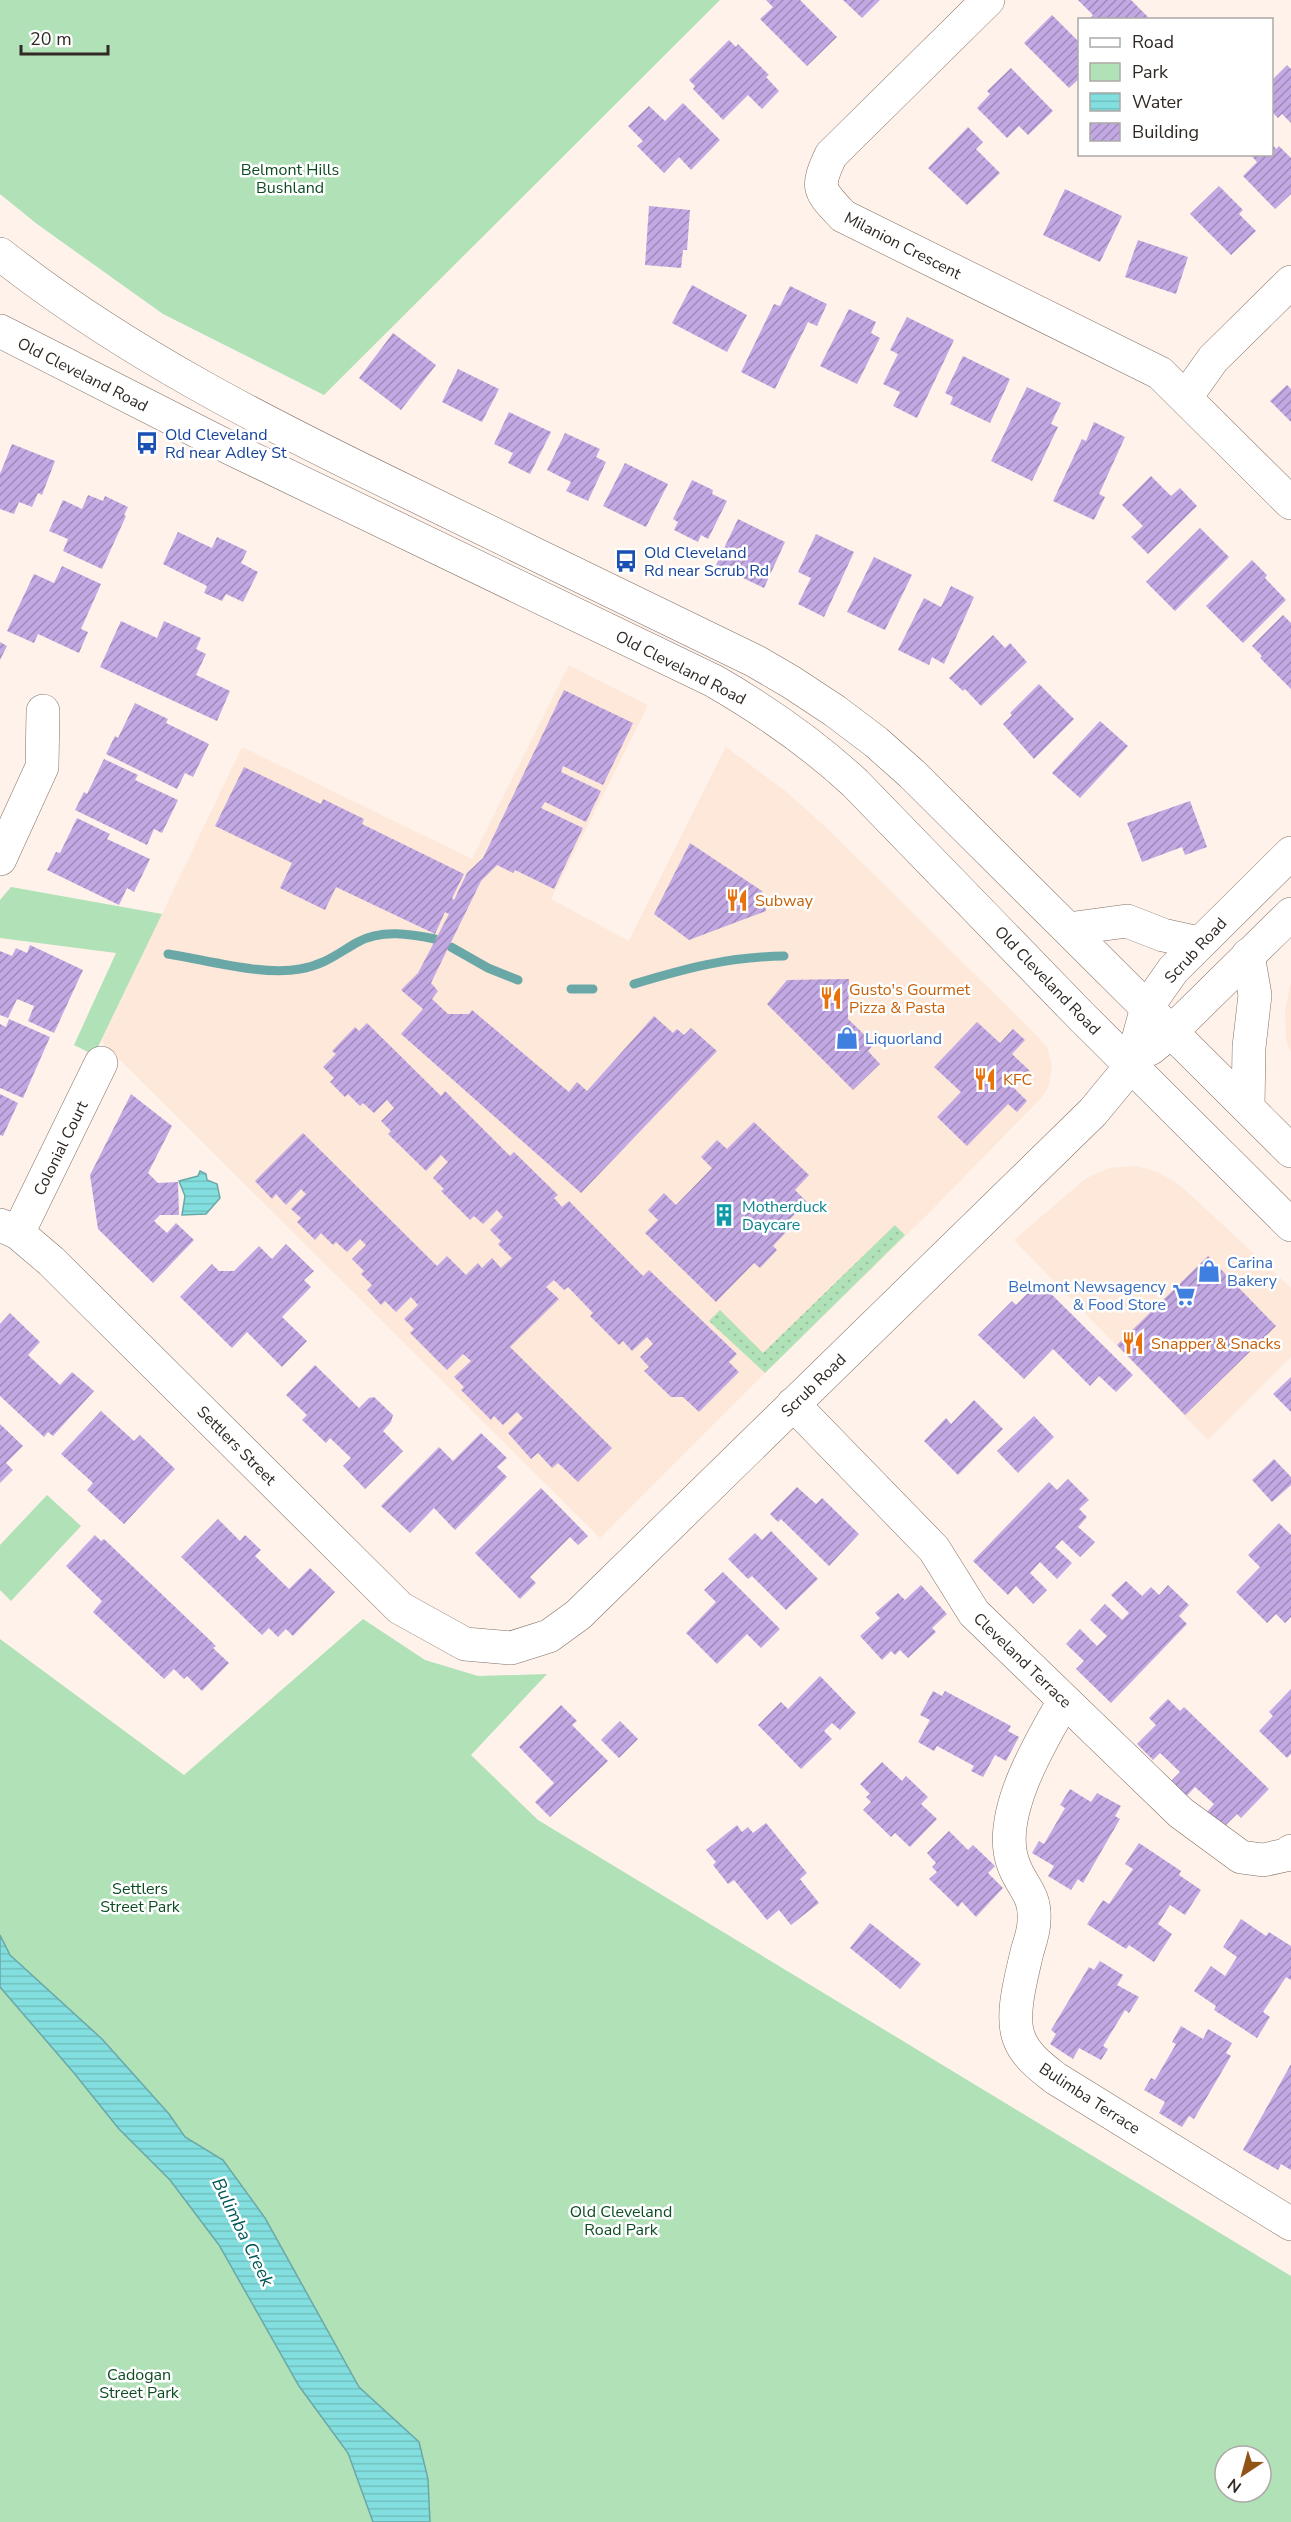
<svg xmlns="http://www.w3.org/2000/svg" width="1291" height="2522" font-family="'Nunito Sans',sans-serif">
<style>
.built{fill:#fde8da}
.grass{fill:url(#grass-dots)}
.park{fill:#b0e1b7;fill-rule:evenodd}
.water{fill:url(#water-rules);stroke:#6aa8a7;stroke-width:1.5}
.lines{fill:none;stroke-linecap:round;stroke-linejoin:round}
.stream{stroke:#6aa8a7;stroke-width:9}
.building{fill:url(#building-hatch)}
.street-casing{stroke:#827065;stroke-width:34}
.secondary-casing{stroke:#827065;stroke-width:34}
.highway-casing{stroke:#827065;stroke-width:34}
.street{stroke:#fff;stroke-width:33}
.secondary{stroke:#fff;stroke-width:33}
.highway{stroke:#fff;stroke-width:33}
.labels{text-anchor:middle;stroke-width:5;stroke-linejoin:round;paint-order:stroke}
.park-label{font-size:16px;fill:#0d4c21;stroke:#fff}
.street-label{font-size:16px;fill:#302924;stroke:#fff}
.transit-label{font-size:16px;fill:#164399;stroke:#fff;text-anchor:start}
.food-label{font-size:16px;fill:#c56008;stroke:#fff;text-anchor:start}
.shop-label{font-size:16px;fill:#366cbe;stroke:#fff;text-anchor:start}
.culture-label{font-size:16px;fill:#0d838f;stroke:#fff;text-anchor:start}
.water-label{font-size:18px;font-style:italic;fill:#015859;stroke:#fff}
</style>
<defs>
<pattern id="grass-dots" width="8" height="8" patternUnits="userSpaceOnUse" patternTransform="scale(1.5)"><rect width="8" height="8" fill="#b0e1b7"/><path d="M2 2h.1M6 6h.1" fill="none" stroke="#98c19d" stroke-width="1.8" stroke-linecap="round"/></pattern>
<pattern id="water-rules" width="6" height="5" patternUnits="userSpaceOnUse" patternTransform="scale(1.5)"><rect width="6" height="5" fill="#83dfdf"/><path d="M0 2.5h6" fill="none" stroke="#71bfbf"/></pattern>
<pattern id="building-hatch" width="6" height="6" patternUnits="userSpaceOnUse" patternTransform="scale(1.5)"><rect width="6" height="6" fill="#c3a9e4"/><path d="M-1 1l2-2M0 6l6-6M5 7l2-2" fill="none" stroke="#9f8ab9"/></pattern>
</defs>
<rect width="100%" height="100%" fill="#fef2ea"/>
<path class="built" d="M569,665l79,40 -97,194 78,42 97,-194 58,43 44,39 212,210 7,8 5,20 -4,21 -7,10 -114,117 -162,158 -165,165 -499,-497 141,-294 230,112z
M1291,983v69l-5,-12 -1,-30z
M1136,1166l22,6 23,14 110,102v69l-83,83 -194,-200 71,-61 24,-11z"/>
<path class="grass" d="M895,1225l10,10 -140,138 -56,-52 11,-11 43,43z"/>
<path class="park" d="M0,0h720l-396,395 -161,-81 -126,-90 -37,-30z
M11,887l151,27 -68,141 -20,-10 42,-92 -116,-15v-38z
M47,1495l34,31 -70,75 -11,-11v-45z
M363,1619l62,41 53,16 69,-2 -76,81 67,65 753,456v246h-861l-2,-43 -9,-37 -60,-55 -95,-171 -41,-56 -38,-23 -17,-24 -66,-74 -92,-84 -10,-20v-296l184,136zM1225,2456h36v36h-36z
M0,1987l74,86 45,56 51,51 49,65 80,141 49,67 25,69h-373z"/>
<path class="water" d="M200,1171l6,3 1,6 10,4 3,14 -14,16 -24,1 3,-19 -6,-15 19,-5z
M0,1935l10,20 92,84 67,75 16,23 38,23 42,58 94,169 60,55 9,37 2,43h-57l-25,-69 -49,-67 -80,-141 -49,-65 -51,-51 -45,-56 -74,-86z"/>
<g class="lines">
<path class="stream" d="M451,947l37,21 30,12
M168,954c39,6 95,22 132,15 25,-4 38,-16 58,-27 23,-13 53,-8 77,-3
M634,984c53,-16 94,-27 150,-28
M571,989h22"/>
</g>
<path class="building" d="M766,0h34l37,37 -30,29 -47,-47 13,-12z
M843,0h37l-18,18z
M1078,0h53l17,17 -2,3h-58l5,-5z
M1052,15l28,28v35l-11,10 -45,-45z
M729,40l7,7 2,-3 31,31 -3,2 13,14 -17,18 -14,-14 -25,25 -30,-31 2,-3 -6,-6z
M1287,65l4,4v54l-9,-9 -4,4 -6,-6v-32z
M1011,68l42,43 -25,24 -9,-9 -12,12 -30,-30 13,-14 -3,-3z
M683,103l37,37 -29,30 -12,-13 -15,16 -27,-27 6,-5 -15,-15 21,-20 16,15z
M968,127l15,15 -7,7 24,24 -33,32 -39,-37z
M1272,144l4,5 3,-3 12,12v36l-16,15 -32,-33 14,-14 -7,-8h22z
M1219,186l24,24 -4,4 17,17 -25,24 -41,-41z
M1065,189l57,27 -22,46 -57,-27z
M649,206l41,4 -3,40h-4l-2,18 -36,-3z
M1138,240l50,17 -12,37 -51,-17z
M692,285l55,30 -20,37 -55,-29z
M790,286l37,18 -10,22 -9,-4 -33,67 -34,-17 33,-68 6,2z
M849,309l27,13 -5,11 9,5 -23,46 -37,-18z
M907,317l47,23 -37,78 -24,-12 7,-14 -17,-8 15,-30 -8,-4z
M393,333l43,32 -35,45 -42,-32z
M963,356l47,23 -20,44 -40,-19 3,-7 -8,-4z
M458,369l41,20 -17,33 -40,-20z
M1287,385l4,4v33l-21,-21z
M1027,387l34,16 -10,21 7,3 -26,54 -41,-20z
M509,412l42,20 -21,42 -22,-11 5,-10 -19,-9z
M1094,422l31,15 -26,57 6,3 -11,23 -41,-19 29,-62 4,2z
M565,433l35,16 -4,8 10,5 -18,39 -22,-10 5,-9 -24,-12z
M12,444l43,17 -13,34 -4,-2 -6,14 -13,-5 -5,12 -14,-5v-35z
M625,463l43,21 -22,43 -43,-21z
M1151,476l20,20 9,-8 17,18 -49,48 -17,-17 12,-11 -21,-21z
M692,480l21,10 -1,4 15,7 -19,38 -7,-4 -3,7 -24,-12 4,-8 -5,-3z
M88,495l15,6 2,-5 23,11 -4,8 2,1 -24,53 -39,-18 5,-12 -19,-8 14,-31 19,9z
M738,519l47,23 -21,46 -48,-23z
M1200,528l29,29 -54,54 -29,-29z
M178,532l34,16 5,-11 30,14 -6,12 17,9 -15,30 -17,-8 -4,7 -18,-8 3,-7 -44,-22z
M816,534l38,18 -30,65 -26,-13 13,-26 -13,-6z
M874,557l38,18 -27,55 -38,-18z
M1252,560l15,15 -2,3 21,22 -43,43 -37,-37z
M62,566l39,18 -20,45 7,3 -9,21 -41,-19 -4,9 -27,-12 27,-57 20,9z
M951,586l23,11 -30,67 -12,-7 -3,8 -31,-15 26,-52 17,9z
M1283,615l8,8v66l-31,-31 2,-2 -10,-10z
M121,621l36,17 7,-17 37,17 -5,11 10,5 -10,21 34,16 -13,30 -117,-54z
M993,635l12,13 5,-5 17,19 -46,44 -16,-17 -2,2 -14,-13z
M0,642l7,4 -7,14z
M1039,684l35,35 -40,40 -31,-35 9,-9 -2,-2z
M564,690l69,33 -30,62 -40,-19 -2,6 40,19 -15,31 -41,-20 -4,6 42,20 -29,61 -39,-19 -2,3 -16,-8 -16,16 -50,102 7,8 -6,8 16,15h21l3,-4 97,82 8,-10 10,9 67,-75 19,17 4,-4 7,6 7,-7 26,23 -136,142 -180,-159 22,-25 -22,-19 17,-17 31,-59 -4,-2 -10,22 -99,-47 -11,23 -45,-22 12,-25 -77,-37 29,-59 77,37 2,-5 41,20 -2,5 102,50 -12,24 2,2 13,-27 16,-15z
M135,703l33,16 -2,4 43,21 -16,33 -8,-4 -8,16 -71,-35 9,-18 3,2z
M1100,721l28,25 -48,52 -28,-25z
M104,759l34,16 -3,5 43,20 -16,33 -8,-4 -7,16 -72,-35 9,-18 3,2z
M1190,801l17,46 -22,8 -3,-8 -40,15 -15,-39z
M77,818l33,16 -3,5 43,20 -16,33 -7,-4 -8,17 -72,-35 9,-18 4,1z
M690,843l72,48 4,20 -77,29 -35,-26z
M30,945l53,25 -29,63 -26,-12 6,-15 -17,-7 -9,19 -8,-3v-64l12,5 4,-8 11,5z
M849,979l-1,40 26,25 -6,7 12,13 -27,26 -86,-86 20,-24z
M9,1019l41,18 -27,61 -23,-10v-64l6,3z
M977,1022l23,21 13,-14 12,11 -13,14 18,17 -16,17 13,13 -10,11 -9,-8 -41,42 -30,-29 24,-25 -27,-25z
M367,1023l74,73 4,-5 65,65 4,-4 44,43 -4,3 8,9 7,-6 74,75 6,-6 88,84 -8,8 10,10 -40,40 -16,-15h-12l-27,-26 5,-4 -9,-10 13,-13 -6,-7 -15,14 -9,-10 -4,4 -29,-29 3,-3 -25,-26 -4,3 -10,-10 -8,7 13,12 -49,48 102,101 -34,34 -20,-19 -6,5 -14,-15 -7,6 -23,-26 15,-15 -6,-6 -14,13 -9,-9 -3,4 -30,-30 3,-3 -10,-10 17,-16 -8,-7 -16,16 -37,-37 4,-4 -10,-10 14,-14 -7,-8 -15,15 -11,-11 -4,4 -14,-15 5,-5 -11,-11 3,-3 -12,-12 14,-14 -6,-6 -13,13 -11,-10 -3,3 -12,-12 -6,7 -18,-18 4,-4 -10,-9 15,-15 -5,-5 -15,16 -10,-11 -4,5 -17,-18 48,-48 134,133 10,-10 19,19 12,-12 4,5 10,-10 9,10 11,-10 -14,-14 3,-3 -11,-11 13,-13 -6,-7 -14,14 -9,-8 -4,4 -29,-29 3,-2 -11,-11 15,-16 -7,-7 -15,16 -38,-37 3,-3 -10,-10 13,-13 -7,-8 -13,13 -11,-10 -3,3 -12,-12 -3,3 -15,-15 4,-4 -11,-11 13,-13 -4,-3 23,-24 4,4z
M0,1094l18,9 -15,33 -3,-1z
M131,1094l41,32 -24,47 10,10 20,-1 1,33h-19l-6,6 13,12 9,-10 18,17 -41,43 -55,-54 -8,-54z
M754,1122l55,53 -14,15 12,12 -24,24 5,4 -15,16 4,4 -17,18 -6,-5 -38,39 -71,-69 13,-13 -10,-10 16,-17 12,12 36,-37 -11,-11 16,-17 10,9z
M286,1244l28,27 -10,9 7,7 -29,30 25,24 -25,26 -35,-35 -15,16 -52,-51 32,-33 7,7h15l25,-25 13,13z
M1208,1256l68,70 -91,89 -68,-70z
M1039,1282l94,93 -17,17 -17,-16 -9,10 -37,-37 -29,30 -46,-44 34,-34 4,4z
M10,1313l30,29 -12,13 32,30 12,-13 22,19 -41,45 -5,-4 -4,5 -44,-41v-72z
M315,1365l44,43 10,-10 5,-1 19,18 -2,7 -8,9 20,20 -38,38 -22,-23 8,-8 -21,-20 -4,5 -24,-23 5,-5 -21,-20z
M1291,1377v35l-18,-18z
M974,1400l29,29 -45,46 -34,-34 22,-23 5,6z
M101,1411l33,30 6,-6 35,34 -51,55 -37,-34 6,-7 -32,-29z
M1034,1416l20,21 -36,36 -21,-22z
M0,1424l23,22 -17,17 7,7 -13,13z
M481,1433l26,25 -10,9 10,10 -52,53 -21,-22 -24,25 -29,-27 58,-59 14,14z
M1274,1459l17,18v8l-19,17 -20,-22z
M1068,1479l21,21 -10,9 8,8 -9,10 17,15 -15,15 -18,-17 -7,7 17,16 -15,16 -17,-17 -10,11 17,17 -14,14 -17,-18 -8,9 -35,-34 76,-79 8,8z
M797,1487l19,17 6,-6 37,36 -30,32 -48,-47 -3,3 -8,-8z
M541,1488l47,48 -10,9 -8,-8 -40,40 6,6 -16,16 -45,-46z
M218,1519l22,22 5,-6 16,15 -6,6 34,33 21,-21 25,24 -42,44 -7,-7 -8,8 -9,-9 -7,7 -81,-78z
M1279,1523l12,12v82l-6,6 -9,-9 -9,9 -31,-31 24,-25 -12,-12z
M771,1531l47,48 -32,31 -34,-34 -4,3 -20,-20 27,-26 7,7z
M95,1535l6,6 3,-2 112,107 -3,2 16,15 -27,28 -15,-15 -3,3 -10,-10 -10,10 -71,-67 9,-11 -36,-35z
M723,1572l57,57 -19,19 -14,-14 -30,30 -31,-31 30,-31 -12,-12z
M1126,1581l16,15 9,-9 8,8 9,-10 21,20 -10,11 8,8 -76,79 -35,-34 8,-8 -18,-17 14,-15 17,17 10,-10 -17,-16 15,-16 17,16 7,-7 -18,-18z
M921,1585l26,29 -15,14 4,4 -28,26 -8,-8 -5,5 -4,-4 -9,9 -22,-24 20,-18 -5,-5 23,-20 7,7z
M820,1676l36,37 -16,17 -8,-7 -8,8 8,8 -31,30 -43,-44 23,-23 7,7z
M1291,1689v65l-4,4 -28,-27 14,-15 -4,-4z
M933,1691l9,5 3,-5 66,35 -3,5 11,6 -13,24 -11,-6 -12,22 -12,-6 3,-5 -37,-20 -3,5 -16,-9 12,-22 -10,-5z
M1168,1699l12,12 4,-4 85,82 -28,29 -4,-4 -13,13 -17,-15 7,-8 -19,-17 -15,16 -16,-15 16,-16 -20,-19 -7,7 -16,-16 19,-19 -7,-7z
M561,1705l16,16 -5,4 36,36 -58,56 -15,-15 19,-19 -35,-36z
M620,1721l18,18 -19,19 -18,-18z
M882,1762l20,19 4,-5 22,21 -7,7 16,15 -27,28 -15,-14 -4,4 -28,-27 8,-8 -5,-5 4,-3 -10,-10z
M1070,1789l21,13 6,-9 24,13 -6,10 5,3 -37,64 -5,-4 -7,11 -23,-14 6,-10 -22,-13 7,-12 5,3 21,-36 -5,-3z
M766,1823l41,50 -7,6 19,24 -28,22 -12,-15 -12,10 -33,-40 -6,4 -15,-19 3,-3 -10,-12 31,-25 5,7 6,-5 5,6z
M949,1831l19,19 5,-5 22,21 -7,7 15,15 -27,29 -14,-15 -4,5 -29,-28 8,-7 -5,-5 4,-4 -9,-10z
M1139,1843l42,28 -2,4 22,15 -16,25 -15,-10 -12,19 14,10 -18,28 -25,-17 -3,4 -39,-25 16,-24 6,4 24,-35 -8,-5z
M1241,1919l25,17 3,-4 22,14v34l-5,-3 -23,35 7,5 -13,21 -43,-28 2,-4 -22,-15 17,-25 14,10 12,-19 -14,-10z
M870,1923l51,41 -21,25 -50,-41z
M1100,1961l23,14 -6,10 22,12 -10,16 -4,-3 -22,36 5,3 -7,11 -22,-12 -6,11 -23,-15 6,-10 -5,-4 38,-63 5,3z
M1181,2026l22,13 5,-10 24,14 -6,10 5,3 -37,63 -5,-3 -7,11 -23,-14 6,-11 -21,-12 7,-12 4,2 21,-36 -4,-2z
M1291,2064v106l-10,-6 -3,6 -35,-20z"/>
<g class="lines">
<g class="street-casing">
<path id="street" d="M988,0l-157,155c-16,34 -12,35 12,61l317,157 131,130
M1186,397l27,-38 78,-77
M0,859l42,-92 1,-56
M0,1225l18,8 33,28 349,347 65,36 46,4 38,-12 29,-21 515,-503 38,-46
M18,1233l83,-170
M793,1404l141,145 40,64 207,200 60,44 22,3 23,-5 5,-4
M1064,1701c-23,40 -68,114 -51,162 8,24 23,30 21,58 0,10 -4,21 -7,31 -5,23 -17,63 -8,86 6,17 22,29 36,40l236,146"/>
</g>
<g class="secondary-casing">
<path id="secondary" d="M1150,1049l21,-17 120,-118
M1131,1066l16,-59 26,-37 118,-117"/>
</g>
<g class="highway-casing">
<path id="highway" d="M0,254c127,100 271,172 416,242 113,55 226,111 339,165l36,21 44,29 41,31 36,32 379,377
M0,331l230,117 484,233c50,29 98,62 141,102l225,232 211,210
M1068,929l59,-8 36,14 36,8
M1248,1108l1,-61 6,-52 -7,-40"/>
</g>
<use href="#street" class="street"/>
<use href="#secondary" class="secondary"/>
<use href="#highway" class="highway"/>
</g>
<defs>
<g id="bus-bare" transform="scale(1.8)"><path d="M-5-6H5V4H4V6H2V4H-2V6H-4V4H-5ZM-3.5-4V0h7V-4ZM-3.5 1.2v1.5H-2V1.2ZM2 1.2v1.5H3.5V1.2Z" fill="#1a4fb4" stroke="#fff" stroke-width="2.5" paint-order="stroke"/></g>
<g id="restaurant-bare" transform="scale(1.8)"><path d="M-5-6h1v4h1v-4h1v4h1v-4h1v5L-1.5 .5V6h-2V.5L-5-1ZM5-6V6H3V1.5H1.5Q1.5-4 5-6Z" fill="#e8710a" stroke="#fff" stroke-width="2.5" paint-order="stroke"/></g>
<g id="shop-bare" transform="scale(1.8)"><path d="M-5-2.5h2.3a2.7 3.5 0 0 1 5.4 0H5L5.5 6h-11ZM-1.5-2.5h3a1.5 2.3 0 0 0-3 0Z" fill="#3f7fe0" stroke="#fff" stroke-width="2.5" paint-order="stroke"/></g>
<g id="building-bare" transform="scale(1.8)"><path d="M-4-6H4V6H1V3H-1V6H-4ZM-2.5-4.3h1.7v1.8h-1.7ZM.8-4.3h1.7v1.8H.8ZM-2.5-1h1.7V.8h-1.7ZM.8-1h1.7V.8H.8Z" fill="#0f9aa8" stroke="#fff" stroke-width="2.5" paint-order="stroke"/></g>
<g id="supermarket-bare" transform="scale(1.8)"><path d="M-6-5.5h2.5l.6 2H6L4.5 2H-2.5L-4.4-4H-6ZM-1.5 3.2a1.3 1.3 0 1 0 .1 0ZM3 3.2a1.3 1.3 0 1 0 .1 0Z" fill="#3f7fe0" stroke="#fff" stroke-width="2.5" paint-order="stroke"/></g>
</defs>
<g fill-rule="evenodd">
<use href="#bus-bare" x="147" y="443"/>
<use href="#bus-bare" x="626" y="561"/>
<use href="#restaurant-bare" x="737" y="900"/>
<use href="#restaurant-bare" x="831" y="998"/>
<use href="#shop-bare" x="847" y="1038"/>
<use href="#restaurant-bare" x="985" y="1079"/>
<use href="#building-bare" x="724" y="1215"/>
<use href="#shop-bare" x="1209" y="1271"/>
<use href="#supermarket-bare" x="1184" y="1295"/>
<use href="#restaurant-bare" x="1133" y="1343"/>
</g>
<g class="labels">
<g class="park-label">
<text x="290" y="175">Belmont Hills<tspan x="290" dy="18">Bushland</tspan></text>
<text x="140" y="1894">Settlers<tspan x="140" dy="18">Street Park</tspan></text>
<text x="621" y="2217">Old Cleveland<tspan x="621" dy="18">Road Park</tspan></text>
<text x="139" y="2380">Cadogan<tspan x="139" dy="18">Street Park</tspan></text>
</g>
<g class="street-label">
<text transform="translate(903 245) rotate(27)" y="6">Milanion Crescent</text>
<text transform="translate(83 374) rotate(27)" y="6">Old Cleveland Road</text>
<text transform="translate(681 667) rotate(27)" y="6">Old Cleveland Road</text>
<text transform="translate(1195 950) rotate(-47)" y="6">Scrub Road</text>
<text transform="translate(1048 980) rotate(46)" y="6">Old Cleveland Road</text>
<text transform="translate(60 1148) rotate(-64)" y="6">Colonial Court</text>
<text transform="translate(813 1385) rotate(-44)" y="6">Scrub Road</text>
<text transform="translate(237 1445) rotate(45)" y="6">Settlers Street</text>
<text transform="translate(1023 1660) rotate(44)" y="6">Cleveland Terrace</text>
<text transform="translate(1090 2098) rotate(33)" y="6">Bulimba Terrace</text>
</g>
<g class="transit-label">
<text x="165" y="440">Old Cleveland<tspan x="165" dy="18">Rd near Adley St</tspan></text>
<text x="644" y="558">Old Cleveland<tspan x="644" dy="18">Rd near Scrub Rd</tspan></text>
</g>
<g class="food-label">
<text x="755" y="906">Subway</text>
<text x="849" y="995">Gusto's Gourmet<tspan x="849" dy="18">Pizza &amp; Pasta</tspan></text>
<text x="1003" y="1085">KFC</text>
<text x="1151" y="1349">Snapper &amp; Snacks</text>
</g>
<g class="shop-label">
<text x="865" y="1044">Liquorland</text>
<text x="1227" y="1268">Carina<tspan x="1227" dy="18">Bakery</tspan></text>
<text x="1166" y="1292" text-anchor="end">Belmont Newsagency<tspan x="1166" dy="18">&amp; Food Store</tspan></text>
</g>
<g class="culture-label">
<text x="742" y="1212">Motherduck<tspan x="742" dy="18">Daycare</tspan></text>
</g>
<g class="water-label">
<text transform="translate(243 2232) rotate(64)" y="6">Bulimba Creek</text>
</g>
</g>
<rect x="1078" y="18" width="195" height="138" fill="#ffffff" stroke="#aca9a7" stroke-width="1.5"/>
<rect x="1090" y="38" width="30" height="9" fill="#ffffff" stroke="#aca9a7" stroke-width="1.5"/>
<text x="1132" y="48" font-size="18" fill="#302924">Road</text>
<rect x="1090" y="63" width="30" height="18" fill="#b0e1b7" stroke="#aca9a7" stroke-width="1.5"/>
<text x="1132" y="78" font-size="18" fill="#302924">Park</text>
<rect x="1090" y="93" width="30" height="18" fill="url(#water-rules)" stroke="#aca9a7" stroke-width="1.5"/>
<text x="1132" y="108" font-size="18" fill="#302924">Water</text>
<rect x="1090" y="123" width="30" height="18" fill="url(#building-hatch)" stroke="#aca9a7" stroke-width="1.5"/>
<text x="1132" y="138" font-size="18" fill="#302924">Building</text>
<g transform="translate(1243 2474) rotate(216)"><circle r="28" fill="#ffffff" stroke="#aca9a7" stroke-width="1.5"/>
<path d="M0-4.5L10 22L0 15L-10 22Z" fill="#905416"/>
<text y="-9" font-size="16" font-weight="bold" text-anchor="middle" fill="#302924">N</text>
</g>
<path d="M21 45v9h87v-9" fill="none" stroke="#302924" stroke-width="3"/>
<text x="30" y="45" font-size="18" fill="#302924" stroke="#ffffff" stroke-width="4.5" paint-order="stroke">20 m</text>
</svg>
